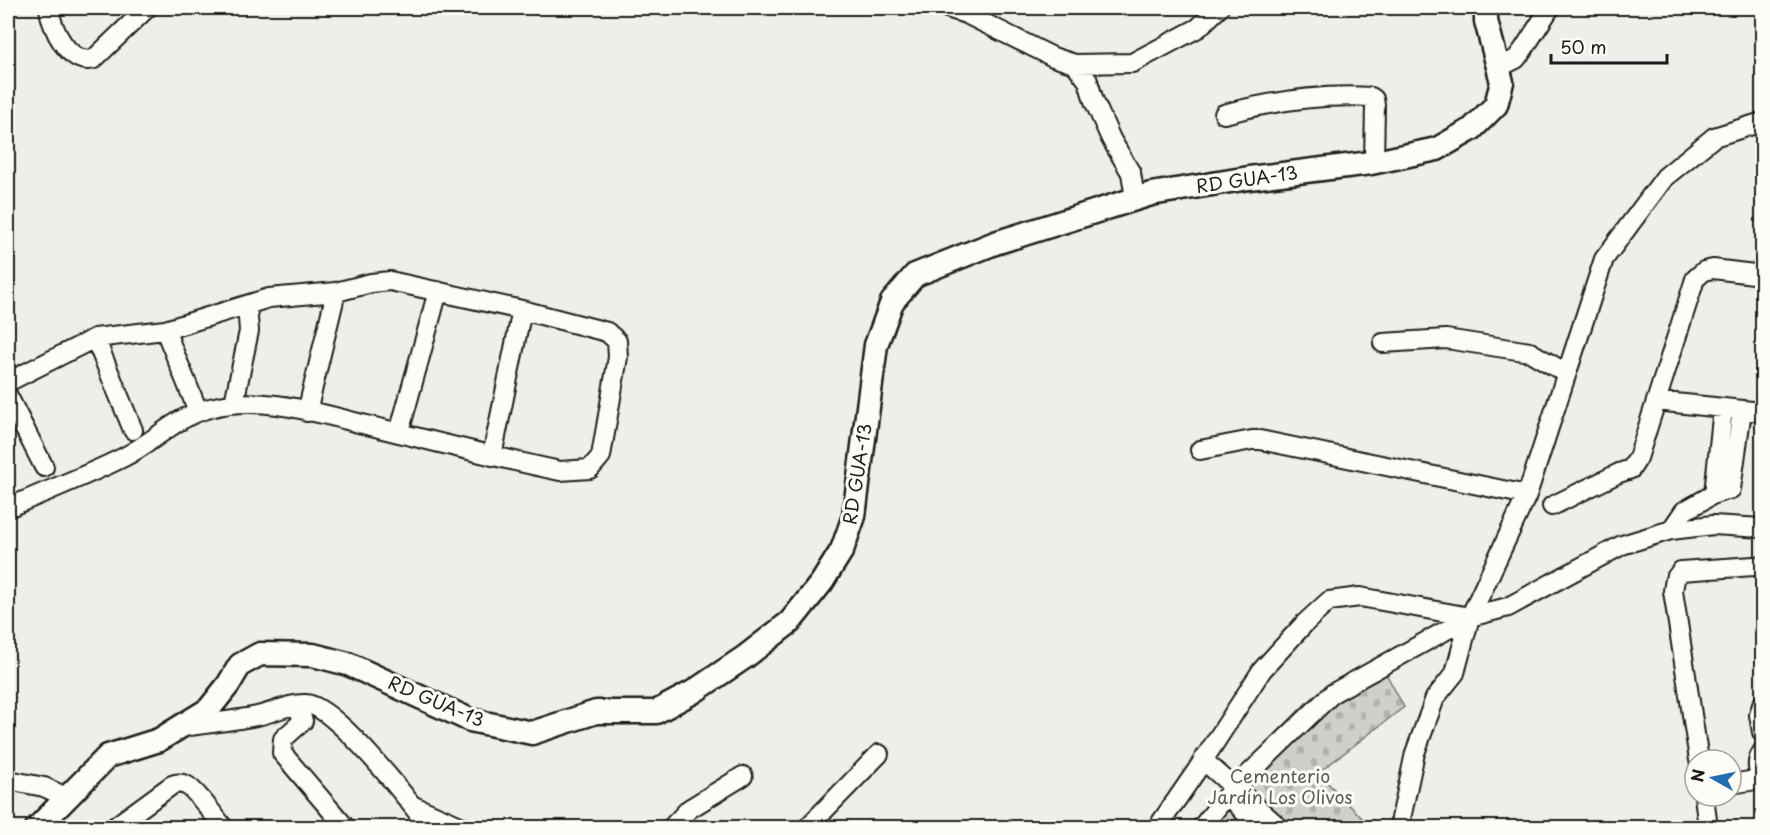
<svg xmlns="http://www.w3.org/2000/svg" width="1770" height="835" font-family="'Playpen Sans',sans-serif">
<style>
.cemetery{fill:url(#cemetery-stones);stroke:#767674;stroke-width:1.5}
.lines{fill:none;stroke-linecap:round;stroke-linejoin:round}
.minor-casing{stroke:#1c1c1c;stroke-width:22}
.major-casing{stroke:#1c1c1c;stroke-width:27}
.minor{stroke:#fdfcf7;stroke-width:18}
.major{stroke:#fdfcf7;stroke-width:22}
.labels{text-anchor:middle;stroke-width:6;stroke-linejoin:round;paint-order:stroke}
.street-label{font-size:18px;fill:#1c1c1c;stroke:#fdfcf7}
.park-label{font-size:18px;fill:#5b5b5a;stroke:#fdfcf7}
</style>
<defs>
<pattern id="cemetery-stones" width="16" height="16" patternUnits="userSpaceOnUse" patternTransform="scale(1.5)"><rect width="16" height="16" fill="#d0cfcc"/><path d="M2 7V4a2 2 0 0 1 4 0v3zM10 15v-3a2 2 0 0 1 4 0v3z" fill="#b2b1af"/></pattern>
</defs>
<rect width="100%" height="100%" fill="#f0eeea"/>
<filter id="ink" filterUnits="userSpaceOnUse"><feTurbulence type="fractalNoise" baseFrequency=".0167" numOctaves="2"/><feDisplacementMap in="SourceGraphic" scale="12" xChannelSelector="R" yChannelSelector="G"/><feConvolveMatrix kernelMatrix="1 2 1 2 8 2 1 2 1" color-interpolation-filters="sRGB"/></filter>
<g filter="url(#ink)">
<path class="cemetery" d="M1383,668l21,39 -86,66 45,46 -8,8 -158,1 43,-57 66,-68 43,-25z"/>
<g class="lines">
<g class="minor-casing">
<path id="minor" d="M49,8c2,20 20,58 45,51l53,-51
M947,8l19,6 87,43 22,7 13,17 6,20 17,38 20,34 4,25
M1075,64l57,-1 66,-35 21,-20
M1498,68l18,-9 7,-9 27,-42
M1224,114c49,-13 96,-20 147,-17l3,2 1,6 -1,57
M165,330l33,81
M95,338l38,92
M1383,343l63,-4 84,13 36,21
M8,382l87,-44 70,-8 104,-32 67,-6 35,-9 19,-2 132,29 85,22 10,9 1,16 -17,99 -11,13 -30,2c-61,-13 -121,-28 -181,-43 -53,-12 -115,-35 -169,-20 -37,10 -54,33 -86,49 -38,19 -78,34 -116,51
M8,396l36,71
M1656,401l106,11
M234,403l15,-72 -2,-26
M307,412l29,-120
M399,433l39,-142
M1200,450l52,-10h8l267,55
M492,456l30,-146
M1714,494l9,-86
M1552,506l67,-33 12,-4 7,-11 57,-179 9,-8 9,-2 49,6
M1671,530l13,-19 30,-17 17,-5 11,-79
M1762,705l-3,10 3,17
M298,706l5,15 -20,18 -1,14 64,75
M184,727c24,-4 49,-6 73,-11 16,-3 33,-13 49,-12 29,1 105,99 123,124
M1762,752c-6,9 -5,18 0,27
M1203,760l77,68
M1699,760l-26,-169 2,-12 6,-8 73,-5 8,1
M8,780l36,7 24,11
M1731,784l31,-5
M1704,796l4,32
M1233,800l26,28
M414,806l51,22
M113,828l59,-43c5,-2 9,-2 14,0 9,4 30,33 38,43
M671,828l18,-19 54,-33
M807,828l72,-74
M1157,828l40,-58 65,-100 43,-47 24,-22 31,-4 110,20 38,-10 114,-62 49,-15 42,-5 49,3
M1201,828l27,-34 105,-101 137,-76
M1399,828l16,-75 20,-55 20,-25 15,-56 57,-122 77,-236 61,-82 49,-40 48,-15"/>
</g>
<g class="major-casing">
<path id="major" d="M37,828l71,-72 51,-16 50,-31 19,-24 12,-20 20,-11 53,1 35,9 122,56 62,13 64,-21h60l37,-20 52,-35 45,-35 32,-40 20,-32 12,-34 22,-171 16,-43 23,-27 80,-32 156,-49 98,-16 122,-15 66,-14 35,-20 24,-24 6,-23 -16,-61v-13"/>
</g>
<use href="#minor" class="minor"/>
<use href="#major" class="major"/>
</g>
</g>
<g class="labels">
<g class="street-label">
<text transform="translate(1247 180) rotate(-8)" y="6">RD GUA-13</text>
<text transform="translate(858 474) rotate(-81)" y="6">RD GUA-13</text>
<text transform="translate(436 702) rotate(23)" y="6">RD GUA-13</text>
</g>
<g class="park-label">
<text x="1280" y="783">Cementerio<tspan x="1280" dy="21">Jardín Los Olivos</tspan></text>
</g>
</g>
<rect width="1770" height="835" fill="none" stroke="#fdfcf7" stroke-width="30"/>
<rect x="15" y="15" width="1740" height="805" fill="none" stroke="#1c1c1c" stroke-width="2" filter="url(#ink)"/>
<g transform="translate(1713 778) rotate(279)"><circle r="28" fill="#fdfcf7" stroke="#a3a29f" stroke-width="1.5"/>
<path d="M0-4.5L10 22L0 15L-10 22Z" fill="#1f6fb2"/>
<text y="-9" font-size="16" font-weight="bold" text-anchor="middle" fill="#1c1c1c">N</text>
</g>
<path d="M1551 54v9h116v-9" fill="none" stroke="#1c1c1c" stroke-width="3"/>
<text x="1560" y="54" font-size="18" fill="#1c1c1c" stroke="#fdfcf7" stroke-width="4.5" paint-order="stroke">50 m</text>
</svg>
